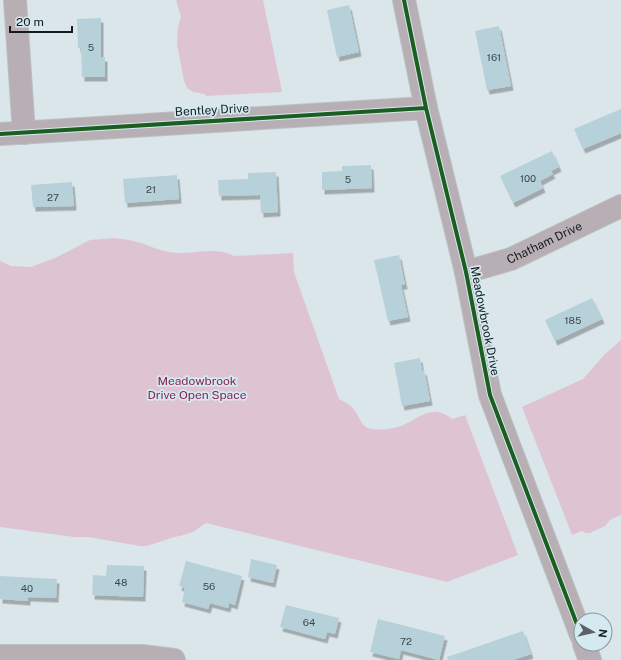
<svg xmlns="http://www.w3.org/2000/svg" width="621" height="660" font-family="'Public Sans',sans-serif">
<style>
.green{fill:#dec4d2}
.building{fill:#b6d1da;filter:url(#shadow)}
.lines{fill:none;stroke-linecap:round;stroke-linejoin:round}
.minor-casing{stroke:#b9c1c4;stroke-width:24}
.minor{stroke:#b8afb4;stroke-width:22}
.cycleway-casing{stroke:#d5e9f0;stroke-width:6}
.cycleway{stroke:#1b5e20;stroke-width:4}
.labels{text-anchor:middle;stroke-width:3.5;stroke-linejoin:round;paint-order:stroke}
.number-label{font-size:10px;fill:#3c484d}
.street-label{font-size:12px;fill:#141b1e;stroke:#d5e9f0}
.park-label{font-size:12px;fill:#862255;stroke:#d5e9f0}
</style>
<defs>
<filter id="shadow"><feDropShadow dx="2.5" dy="4.5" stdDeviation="0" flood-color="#0004"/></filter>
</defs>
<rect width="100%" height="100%" fill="#dbe6ea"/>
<path class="green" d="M176,0h87l19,92 -76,4 -1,-2 -12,-2 -6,-4 -3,-7 -7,-37 1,-17 3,-10z
M114,238c5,1 10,1 15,2 18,3 31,13 51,13 18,0 37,-6 54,3l59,-3 1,19 45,127c6,3 12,6 16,12 6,8 6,17 18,18 8,1 20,0 28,-3 18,-7 31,-24 51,-7l13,-4 53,140 -71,27 -241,-59 -13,9 -13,4 -6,1 -27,9h-7l-52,-9h-14l-74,-10v-266l11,5 20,1 24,-9 35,-18z
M621,340v175l-11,5 -5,6 -15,7h-5l-3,-2 -10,4 -50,-128 61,-28 22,-25z"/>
<path class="building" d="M349,5l10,47 -22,5 -10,-47z
M101,18v39h4v20h-23l-1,-29h-3l-1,-29z
M499,26l12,60 -24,4 -12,-59z
M621,109v24l-38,16 -9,-20z
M552,151l7,16 -8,4 2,3 -13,7 3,7 -30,15 -13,-27z
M371,165l1,23 -50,2v-18l20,-1v-5z
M276,172l2,40 -17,1 -1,-18 -41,1 -1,-16 30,-1v-6z
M177,175l2,24 -54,4 -2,-24z
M72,182l2,24 -41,1 -2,-22z
M399,255l6,30h-4l7,32 -20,4 -14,-61z
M592,298l10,21 -47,22 -10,-21z
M420,358l2,13 2,-1 6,31 -28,5 -8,-43z
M251,559l26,6 -4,18 -25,-6z
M186,561l56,15 -7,29 -6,-2 -1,5 -18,-5 -2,6 -26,-7 3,-14 -6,-2z
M107,565l37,1 -1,31 -51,-2 1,-20 13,1z
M0,576l57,3 -1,19 -28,-1v4l-28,-2z
M286,605l53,13 -4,16 -8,-2 -2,7 -45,-12z
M378,619l67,17 -6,24 -38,-10 -2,9 -29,-7z
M523,631l8,23 -18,6h-65l-1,-3z"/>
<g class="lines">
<g class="minor-casing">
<g id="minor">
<path d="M15,0l9,133"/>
<path d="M404,0l22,108 40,164 24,123 91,240"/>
<path d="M0,134l426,-26"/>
<path id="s1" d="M466,272l45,-13 110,-53"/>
<path d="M584,644l6,16"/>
<path d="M0,656h142l32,4"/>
</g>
</g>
<use href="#minor" class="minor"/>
<g class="cycleway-casing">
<path id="cycleway" d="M404,0l22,108 40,164 24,123 91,240
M0,134l426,-26"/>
</g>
<use href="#cycleway" class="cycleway"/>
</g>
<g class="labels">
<g class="number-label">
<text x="91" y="51">5</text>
<text x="494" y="61">161</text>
<text x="528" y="182">100</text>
<text x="348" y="183">5</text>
<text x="151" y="193">21</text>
<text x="53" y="201">27</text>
<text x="573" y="324">185</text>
<text x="121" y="586">48</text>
<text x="209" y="590">56</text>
<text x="27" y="592">40</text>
<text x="309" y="626">64</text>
<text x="406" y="645">72</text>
</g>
<g class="street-label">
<text transform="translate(212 110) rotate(-3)" y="4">Bentley Drive</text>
<text dy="4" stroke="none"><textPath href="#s1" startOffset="84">Chatham Drive</textPath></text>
<text transform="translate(485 321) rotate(79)" y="4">Meadowbrook Drive</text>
</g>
<g class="park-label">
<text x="197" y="385">Meadowbrook<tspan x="197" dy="14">Drive Open Space</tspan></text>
</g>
</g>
<g transform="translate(593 632) rotate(98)"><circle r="19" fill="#d5e9f0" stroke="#88979c"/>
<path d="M0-3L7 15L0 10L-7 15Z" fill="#5a6265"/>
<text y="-6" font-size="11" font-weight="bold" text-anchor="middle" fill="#141b1e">N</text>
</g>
<path d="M10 26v6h62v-6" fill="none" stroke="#141b1e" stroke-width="2"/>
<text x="16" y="26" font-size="12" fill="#141b1e" stroke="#d5e9f0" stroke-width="3" paint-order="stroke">20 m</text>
</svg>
